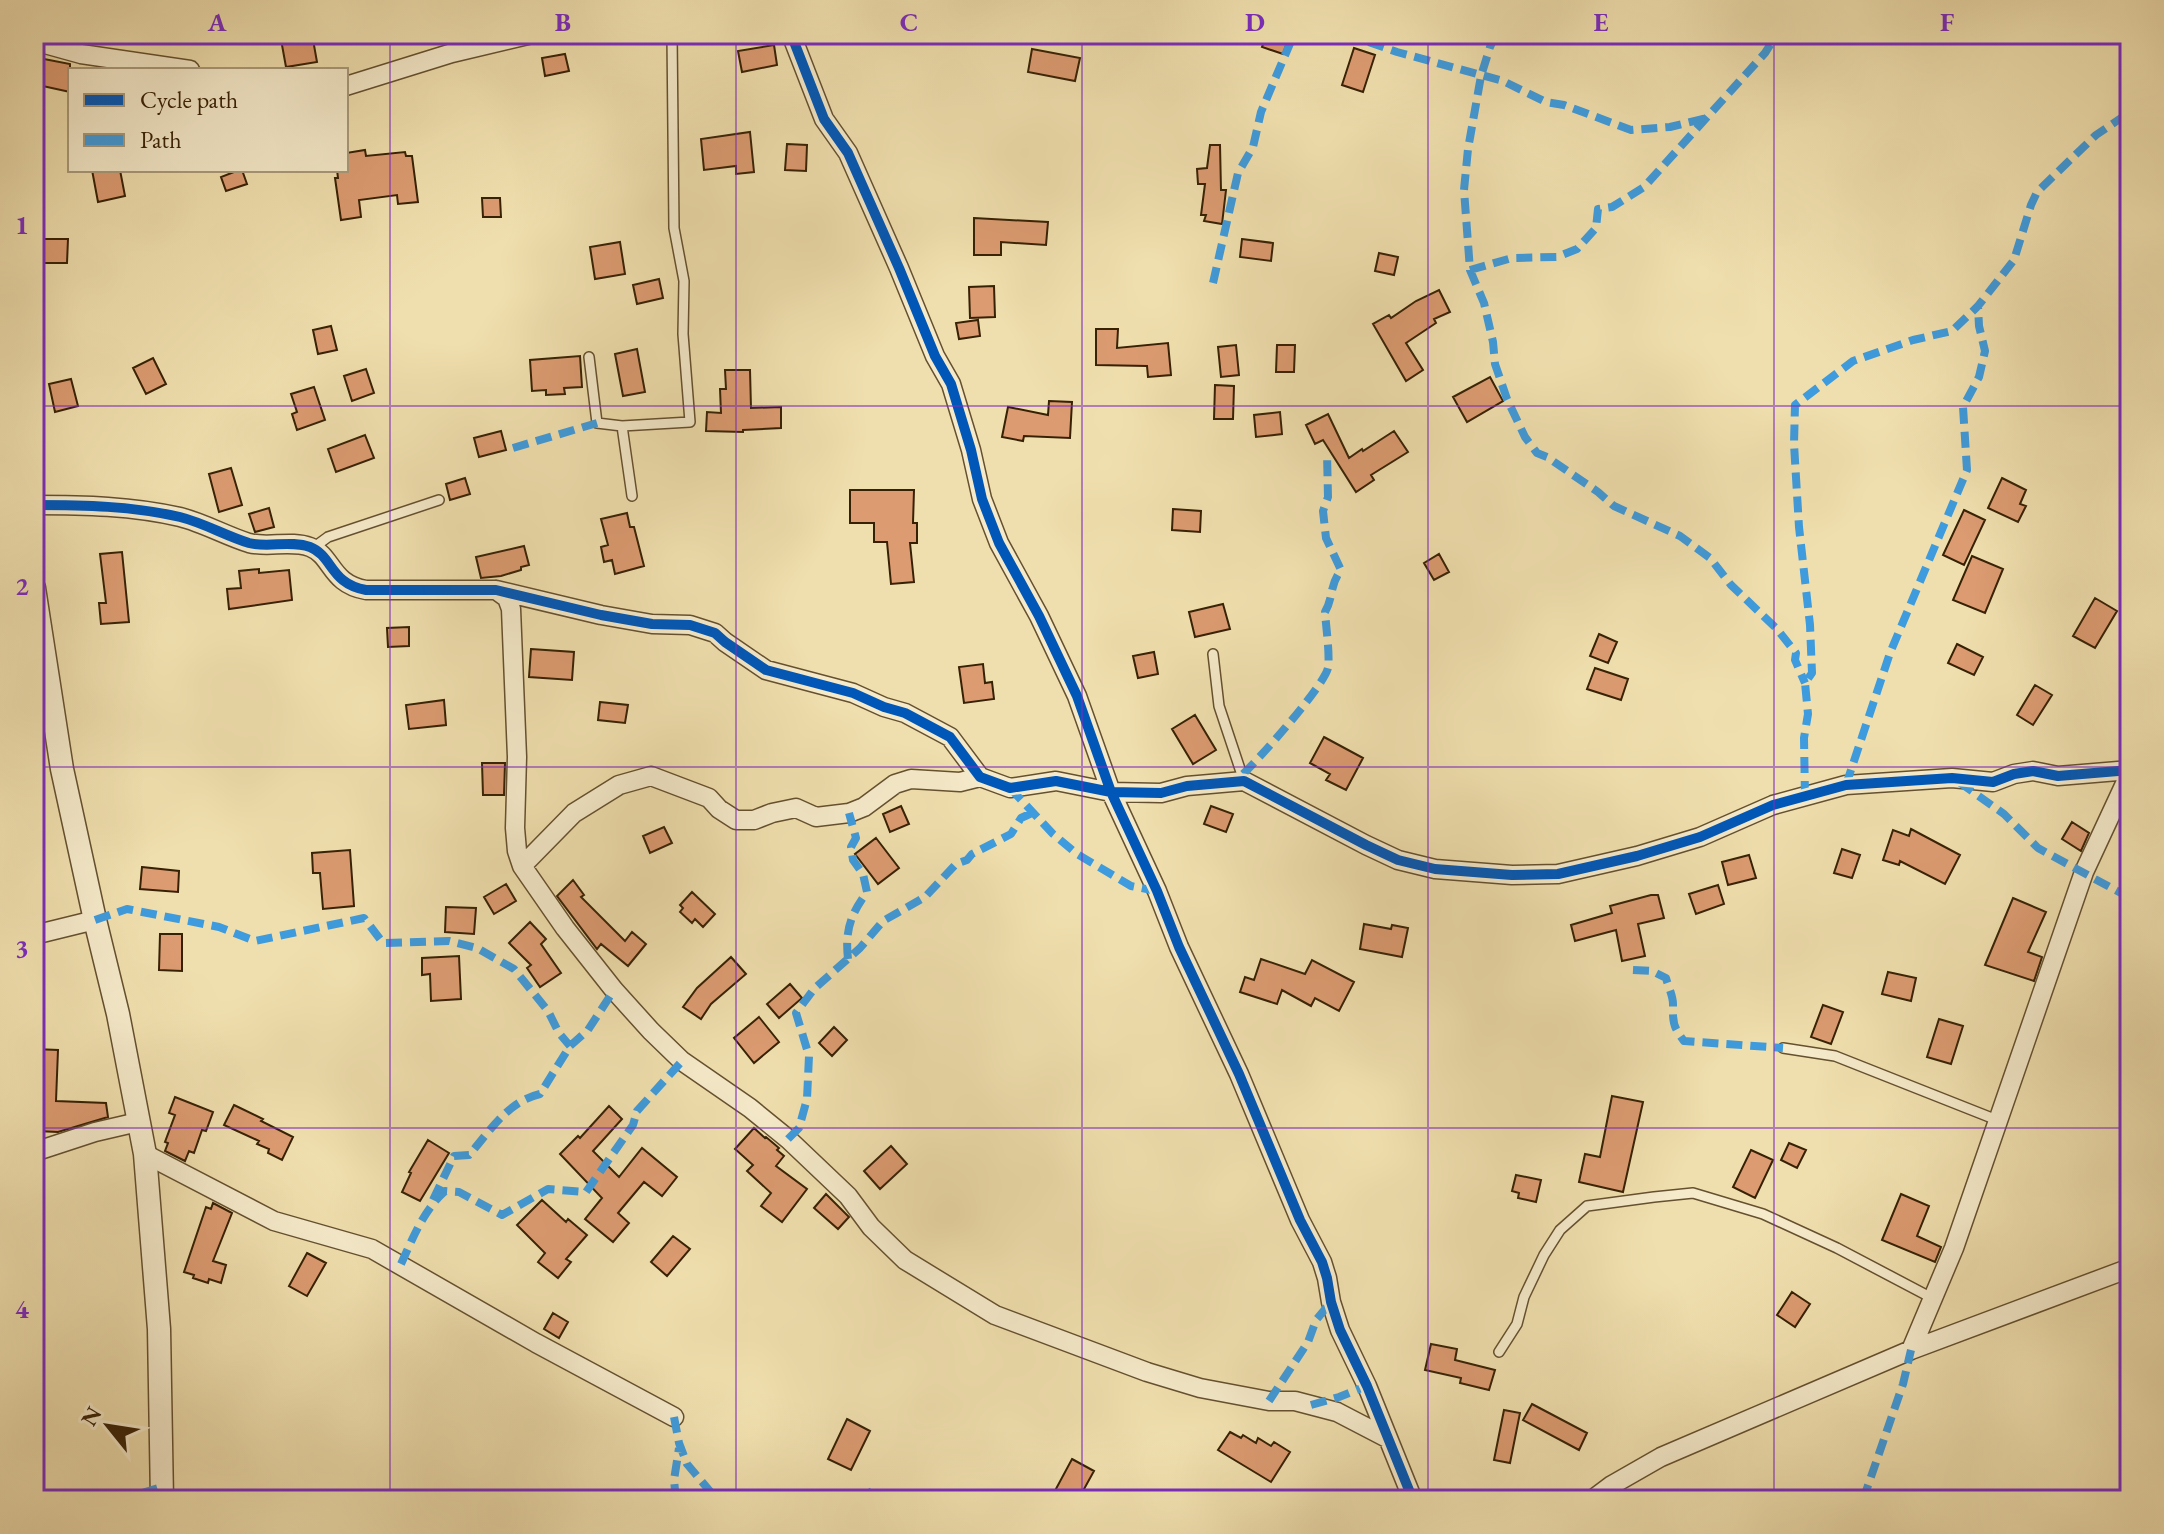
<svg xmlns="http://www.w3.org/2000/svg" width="2164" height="1534" font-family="'EB Garamond',serif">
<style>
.building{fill:#dc9b71;stroke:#372105;stroke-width:2}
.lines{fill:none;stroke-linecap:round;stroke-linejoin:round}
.service-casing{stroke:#65502f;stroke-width:12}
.minor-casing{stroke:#65502f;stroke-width:21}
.tertiary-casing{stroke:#65502f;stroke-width:25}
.service{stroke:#f5eaca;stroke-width:9}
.minor{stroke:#f5eaca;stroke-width:18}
.tertiary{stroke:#f5eaca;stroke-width:22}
.quiet{stroke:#3e9bdd;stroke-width:8;stroke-dasharray:16 8;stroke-linecap:butt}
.cycleway-casing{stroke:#f5eaca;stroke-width:15}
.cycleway{stroke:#0057b8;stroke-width:10}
.grid{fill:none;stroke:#7b2cbf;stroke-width:2;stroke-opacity:0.55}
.neatline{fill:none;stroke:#7b2cbf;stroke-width:3}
.grid-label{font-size:26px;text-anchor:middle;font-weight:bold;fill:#7b2cbf}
</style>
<rect width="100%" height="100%" fill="#f0dfae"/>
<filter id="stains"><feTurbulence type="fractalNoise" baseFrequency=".0025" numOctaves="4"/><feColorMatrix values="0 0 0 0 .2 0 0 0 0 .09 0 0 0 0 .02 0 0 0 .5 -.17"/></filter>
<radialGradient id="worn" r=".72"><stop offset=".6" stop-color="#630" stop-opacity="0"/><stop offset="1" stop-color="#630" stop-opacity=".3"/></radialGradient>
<path class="building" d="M280,34h32l5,28 -31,5z
M1267,34h23l-7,20 -21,-7z
M774,45l3,20 -35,7 -4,-21z
M1354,48l21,7 -12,37 -21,-7z
M1032,49l48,9 -5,23 -47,-9z
M565,54l4,17 -24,5 -3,-18z
M44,59l26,5v28l-32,-7z
M750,132l4,40 -18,2v-8l-32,4 -3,-31z
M787,144l20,1 -1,26 -21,-1z
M1210,145h10l1,45h5l-4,34 -18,-3 2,-6h-5l4,-31h-7l-1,-15 10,-1z
M365,150l1,6 39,-4 1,4h6l6,46 -20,2 -1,-9 -38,5 2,17 -20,3 -6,-42h3l-1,-8h9v-17z
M92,170h28l5,26 -27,6z
M239,170h3l5,14 -21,7 -5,-14z
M482,198h18l1,19h-18z
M974,218l74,4 -2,23 -45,-3v13h-27z
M34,239h34l-1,24h-33z
M1242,239l31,4 -2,18 -31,-4z
M620,242l5,32 -30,5 -5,-32z
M1379,253l19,4 -4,18 -19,-4z
M659,279l4,19 -26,6 -4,-19z
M994,286l1,31 -25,1 -1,-31z
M1439,290l11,22 -16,7 2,4 -30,20 17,27 -17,11 -33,-57 16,-9 2,3 25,-17z
M978,320l2,16 -21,3 -3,-16z
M331,326l6,24 -19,4 -5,-24z
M1096,329h22l-1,19 51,-5 3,32 -23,2 -1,-11 -51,-1z
M1236,345l3,30 -18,2 -3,-30z
M1277,345h18l-1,27h-18z
M637,349l8,43 -22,4 -8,-42z
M580,356l2,31 -18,1 1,6 -19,1v-5l-14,1 -2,-31z
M153,358l13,26 -20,10 -13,-26z
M366,369l8,24 -22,8 -8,-25z
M725,370h25l1,38 30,-1v21l-38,2v2l-37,-1 1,-19 14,1 -1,-24h6z
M1490,377l13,24 -36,21 -14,-25z
M71,379l7,27 -23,6 -6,-28z
M1215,385l19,1 -1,33h-19z
M314,387l11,33 -28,10 -5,-16 5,-2 -6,-18z
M1049,401l23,1 -2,36 -46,-2 -1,5 -21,-4 6,-30 40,8z
M1280,412l2,22 -26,3 -2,-22z
M1328,414l21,44 13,-9 1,2 31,-20 14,21 -37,23 3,5 -18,12 -33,-52 -8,4 -9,-19z
M501,431l5,19 -27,7 -5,-19z
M365,435l9,23 -38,14 -8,-23z
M231,468l11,37 -23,7 -10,-38z
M465,478l5,16 -20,6 -4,-16z
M2002,478l24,12 -6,14 6,2 -8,16 -30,-14z
M850,490h64l-1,33h4v20h-7l4,39 -23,2 -4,-42h-13v-19h-24z
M269,508l5,19 -19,5 -6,-18z
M1173,509l28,2 -1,21 -28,-2z
M1964,510l21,10 -21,45 -21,-10z
M627,513l3,14h4l10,39 -29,8 -3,-14 -8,2 -3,-15 7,-2 -7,-26z
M524,546l5,19 -8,2v3l-20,6 -20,2 -5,-21z
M122,552l7,70 -28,2 -2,-21h7l-6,-49z
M1439,554l10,18 -15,8 -10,-17z
M1972,556l31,13 -18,44 -32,-13z
M259,569v4l30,-3 3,30 -63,9 -2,-20 14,-1 -2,-17z
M2095,598l22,13 -22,37 -22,-12z
M1223,604l7,25 -35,8 -6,-25z
M409,627v19l-21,1 -1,-19z
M1599,634l18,8 -9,21 -18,-7z
M1957,644l26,13 -9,18 -26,-12z
M531,649l43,3 -2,28 -43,-3z
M1154,652l4,22 -20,4 -5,-22z
M983,664l2,19 7,-1 2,17 -30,4 -5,-36z
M1595,668l33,11 -7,21 -34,-11z
M2035,685l17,10 -19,30 -16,-10z
M444,700l2,25 -37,4 -3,-24z
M600,702l28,3 -3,18 -27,-3z
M1195,715l21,35 -23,14 -21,-35z
M1324,737l39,21 -17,32 -20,-10 4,-6 -20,-11z
M482,763h23l-1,32h-21z
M901,806l8,18 -19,8 -7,-18z
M1211,806l22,8 -7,18 -22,-8z
M2072,822l17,11 -8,18 -19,-12z
M664,827l8,16 -22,10 -7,-17z
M1911,829l49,26 -15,29 -45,-23 -1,4 -16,-5 10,-30 16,6z
M876,838l23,30 -21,16 -23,-30z
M1842,849l18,6 -8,23 -18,-5z
M350,850l4,56 -31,3 -3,-36h-7l-1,-20z
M1749,855l7,23 -28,7 -6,-23z
M142,867l37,4 -1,21 -38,-3z
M573,880l11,15 -3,2 44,44 7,-9 14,12 -18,22 -27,-22 -4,5 -40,-53z
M506,884l10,17 -22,13 -10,-17z
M1718,885l6,19 -28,10 -7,-20z
M692,892l23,22 -12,13 -8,-8 -3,4 -12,-11 3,-4 -3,-3z
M1651,895h7l6,23 -26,6 7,32 -23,5 -6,-31 -41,11 -4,-16 41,-12 -2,-7z
M2013,898l33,14 -18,40 14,5 -8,24 -49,-16z
M446,907l30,1 -2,26 -29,-2z
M530,922l16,17 -5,5 20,29 -21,14 -13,-19 4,-3 -22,-22z
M1364,924l27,5 1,-4 16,3 -6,29 -42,-8z
M160,934h22v37l-23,-1z
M459,956l2,43 -30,2 -1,-27 -8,1v-17z
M731,957l15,17 -35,30 -10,15 -18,-12 14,-19z
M1261,959l44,15 7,-14 42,22 -15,29 -24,-13 -4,8 -29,-16 -5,14 -37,-12 5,-15 9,3z
M1888,972l28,6 -5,23 -29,-7z
M790,984l12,14 -23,20 -12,-14z
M1823,1005l20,7 -12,32 -20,-7z
M759,1017l20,25 -25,21 -20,-25z
M1939,1019l24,7 -12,38 -24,-7z
M834,1027l13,13 -15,16 -13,-13z
M34,1049l24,1 -2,51 50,2 2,14 -50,15 -21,-1 1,-5h-4z
M1612,1096l31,6 -20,90 -44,-10 6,-28 15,3z
M175,1097l38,15 -7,19 -4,-1 -8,23 -5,-2 -4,10 -20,-10 3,-8 -3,-1 10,-27 -6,-2z
M234,1105l29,14 -2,2 32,16 -11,23 -14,-7 1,-4 -12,-5 2,-3 -35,-16z
M609,1106l13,13 -29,32 26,26 23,-29 35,29 -15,19 -18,-14 -26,31 11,10 -16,19 -28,-23 17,-21 -42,-44 18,-18 2,2z
M754,1128l11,10 1,-1 13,11 -2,2 7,6 -8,10 31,23 -25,33 -21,-16 10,-13 -24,-22 6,-6 -18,-16z
M428,1140l21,13 -29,48 -18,-9 9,-19 -2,-1z
M1789,1143l17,7 -9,18 -16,-8z
M891,1146l16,18 -27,25 -16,-18z
M1751,1150l22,10 -18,38 -22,-11z
M1516,1175l25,5 -5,22 -18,-4 1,-5 -7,-2z
M826,1194l23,23 -11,12 -24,-21z
M1901,1194l28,12 -12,30 24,11 -6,15 -53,-22z
M542,1200l24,22 2,-3 19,16 -21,24 5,3 -13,16 -20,-16 7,-9 -28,-28z
M213,1203l19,10 -19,48 13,4 -5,18 -12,-4 -1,4 -15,-5 1,-3 -10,-3 22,-65 5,2z
M673,1236l17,13 -23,27 -16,-14z
M307,1253l19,10 -19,33 -18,-10z
M1792,1292l18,12 -15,23 -18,-12z
M553,1313l15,9 -9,16 -15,-9z
M1431,1344l26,5 -2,11 40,10 -6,20 -29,-7 1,-5 -36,-8z
M1532,1404l55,29 -8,17 -56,-30z
M1504,1410l16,3 -10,50 -16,-3z
M847,1419l23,12 -19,39 -23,-11z
M1230,1432l11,6 2,-3 13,8 2,-5 13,8 3,-4 16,10 -19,30 -53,-32z
M1072,1459l22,12 -16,29h-28z"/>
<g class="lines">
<g class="service-casing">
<path id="service" d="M589,357l8,66 25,3 68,-4 -7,-88 1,-53 -10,-53 -2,-194
M622,426l10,70
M313,548l15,-11 111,-37
M1213,654l6,52 25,75
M1783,1048l52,8 162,64
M1499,1352l18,-28 7,-27 20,-42 16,-25 27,-24 67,-9 39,-4 70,21 74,34 95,50"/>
</g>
<g class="minor-casing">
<path id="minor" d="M791,34l33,85 24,34 51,115 36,88 16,28 20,66 11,49 17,44 40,73 38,80 34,96 46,99 22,56 60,127 61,146 22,42 5,16 4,24 9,28 27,56 46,114
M34,41l47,13 109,16
M346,86l106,-33 80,-19
M34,505c50,0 98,1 146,12 24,6 46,19 69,26 19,5 42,-3 61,4 23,9 20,37 56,43h130l105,25 51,9 38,1 25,8 10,9 41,28 87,23 31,14 21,6 45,24 30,40 30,11 46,-7 55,11 50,1 26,-7 57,-5 122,64 32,15 37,9 77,6 46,-1 79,-18 63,-19 73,-32 73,-20 106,-7 41,4 21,-8 19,-3 25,5 72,-6
M496,590l11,8 4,11 6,148 -2,71 2,23 5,15 43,62 49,62 37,41 31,30 68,47 38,31 60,57 23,31 34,33 90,55 152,57 53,16 69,13h26l42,11 50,26
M522,866l52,-53 45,-28 32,-9 58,22 10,11 17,11h18l18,-7 24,-5 20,9 33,-4 15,-6 31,-23 16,-5 49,3 20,-5
M34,935l61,-15
M34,1152l61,-20 43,-10
M145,1154l129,67 98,28 164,94 138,74
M1911,1350l43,-102 130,-376 46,-99
M1592,1500l20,-15 49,-28 250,-107 219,-82"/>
</g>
<g class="tertiary-casing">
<path id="tertiary" d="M34,588l28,181 33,151 23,94 27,140 14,175 3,171"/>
</g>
<use href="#service" class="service"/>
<use href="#minor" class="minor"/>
<use href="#tertiary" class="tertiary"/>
<path class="quiet" d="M1346,34l51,18 106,29 43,21 18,3 67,25 39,-3 37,-9
M1496,34l-6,13 -9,29 -13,73 -4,41 6,80 14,33 9,39 2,22 12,35 18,38 12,16 10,4 51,35 16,14 66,30 30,22 21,27 46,44 19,24 -1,7 10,23
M1470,270l42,-12 45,-1 20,-8 19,-21 2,-19 14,-2 32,-20 121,-134 12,-19
M1213,283l25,-110 15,-26 8,-35 33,-78
M513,448l84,-25
M1243,774c16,-15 81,-88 85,-106 2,-14 -2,-41 -3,-56 9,-16 4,-26 16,-42l-15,-32 -3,-27 5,-14 -1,-44
M1959,782l45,32 34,34 92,50
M1846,785l44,-132 77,-183 -4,-63 16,-30 6,-26 -6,-25 -1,-20
M1010,788l43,46 24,20 54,32 26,5
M1805,797l-1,-59 4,-24 -3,-31 7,-10 -2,-48 -11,-98 -5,-83 1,-39 58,-44 60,-21 39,-9 26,-25 36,-46 17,-55 6,-13 59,-57 34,-23
M95,920l32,-11 92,18 36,14 109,-23 19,25 66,-2 28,7 37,21 34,42 11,22 11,13
M848,959c-3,-28 2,-44 19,-67l-4,-18 -10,-14 -2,-13 5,-9 -7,-25
M1633,970l19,1 14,7c2,8 7,18 7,26 0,19 -1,21 11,37l99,7
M788,1139l11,-11 8,-29 2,-43 -13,-43 18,-24 46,-41 23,-27 42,-24 31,-33 11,-4 5,-6 39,-20 10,-16 11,-5
M433,1200l21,-44 15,-1c22,-25 38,-53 71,-61l30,-48 18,-16 26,-40
M401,1264c12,-26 22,-53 44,-73l14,1 43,23 46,-26 38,3 47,-67 4,-14 45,-50
M1269,1401l39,-59 8,-22 15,-18
M1311,1405l28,-8 28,-11
M674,1417l5,26 8,21 27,32 17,4
M119,1500l43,-13
M676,1500l-2,-20 5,-32
M859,1500l16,-11
M1863,1500l40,-116 8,-34"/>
<g class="cycleway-casing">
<path id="cycleway" d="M791,34l33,85 24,34 51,115 36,88 16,28 20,66 11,49 17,44 40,73 38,80 34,96 46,99 22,56 60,127 61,146 22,42 5,16 4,24 9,28 27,56 46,114
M34,505c50,0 98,1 146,12 24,6 46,19 69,26 19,5 42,-3 61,4 23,9 20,37 56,43h130l105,25 51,9 38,1 25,8 10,9 41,28 87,23 31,14 21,6 45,24 30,40 30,11 46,-7 55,11 50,1 26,-7 57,-5 122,64 32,15 37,9 77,6 46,-1 79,-18 63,-19 73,-32 73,-20 106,-7 41,4 21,-8 19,-3 25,5 72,-6"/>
</g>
<use href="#cycleway" class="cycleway"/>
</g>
<path class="grid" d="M390,34v1466M736,34v1466M1082,34v1466M1428,34v1466M1774,34v1466M34,406h2096M34,767h2096M34,1128h2096"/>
<rect width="2164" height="1534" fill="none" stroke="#f0dfae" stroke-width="88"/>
<rect x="68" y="68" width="280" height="104" fill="#f5eaca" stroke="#a99a7b" stroke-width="2"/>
<rect x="84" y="94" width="40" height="12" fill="#0057b8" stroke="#a99a7b" stroke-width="2"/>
<text x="140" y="108" font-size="24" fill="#372105">Cycle path</text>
<rect x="84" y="134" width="40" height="12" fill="#3e9bdd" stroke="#a99a7b" stroke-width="2"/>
<text x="140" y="148" font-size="24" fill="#372105">Path</text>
<g transform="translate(108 1426) rotate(300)" stroke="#f5eaca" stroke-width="6" paint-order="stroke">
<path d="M0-6L14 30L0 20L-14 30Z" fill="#372105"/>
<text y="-12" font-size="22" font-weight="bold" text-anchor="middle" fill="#372105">N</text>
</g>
<rect x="44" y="44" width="2076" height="1446" class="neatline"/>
<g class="grid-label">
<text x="217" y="31">A</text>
<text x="563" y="31">B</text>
<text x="909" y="31">C</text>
<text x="1255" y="31">D</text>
<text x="1601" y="31">E</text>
<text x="1947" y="31">F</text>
<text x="22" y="234">1</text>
<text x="22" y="595">2</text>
<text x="22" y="957">3</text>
<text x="22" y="1318">4</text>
</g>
<rect width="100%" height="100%" filter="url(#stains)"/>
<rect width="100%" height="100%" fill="url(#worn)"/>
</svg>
